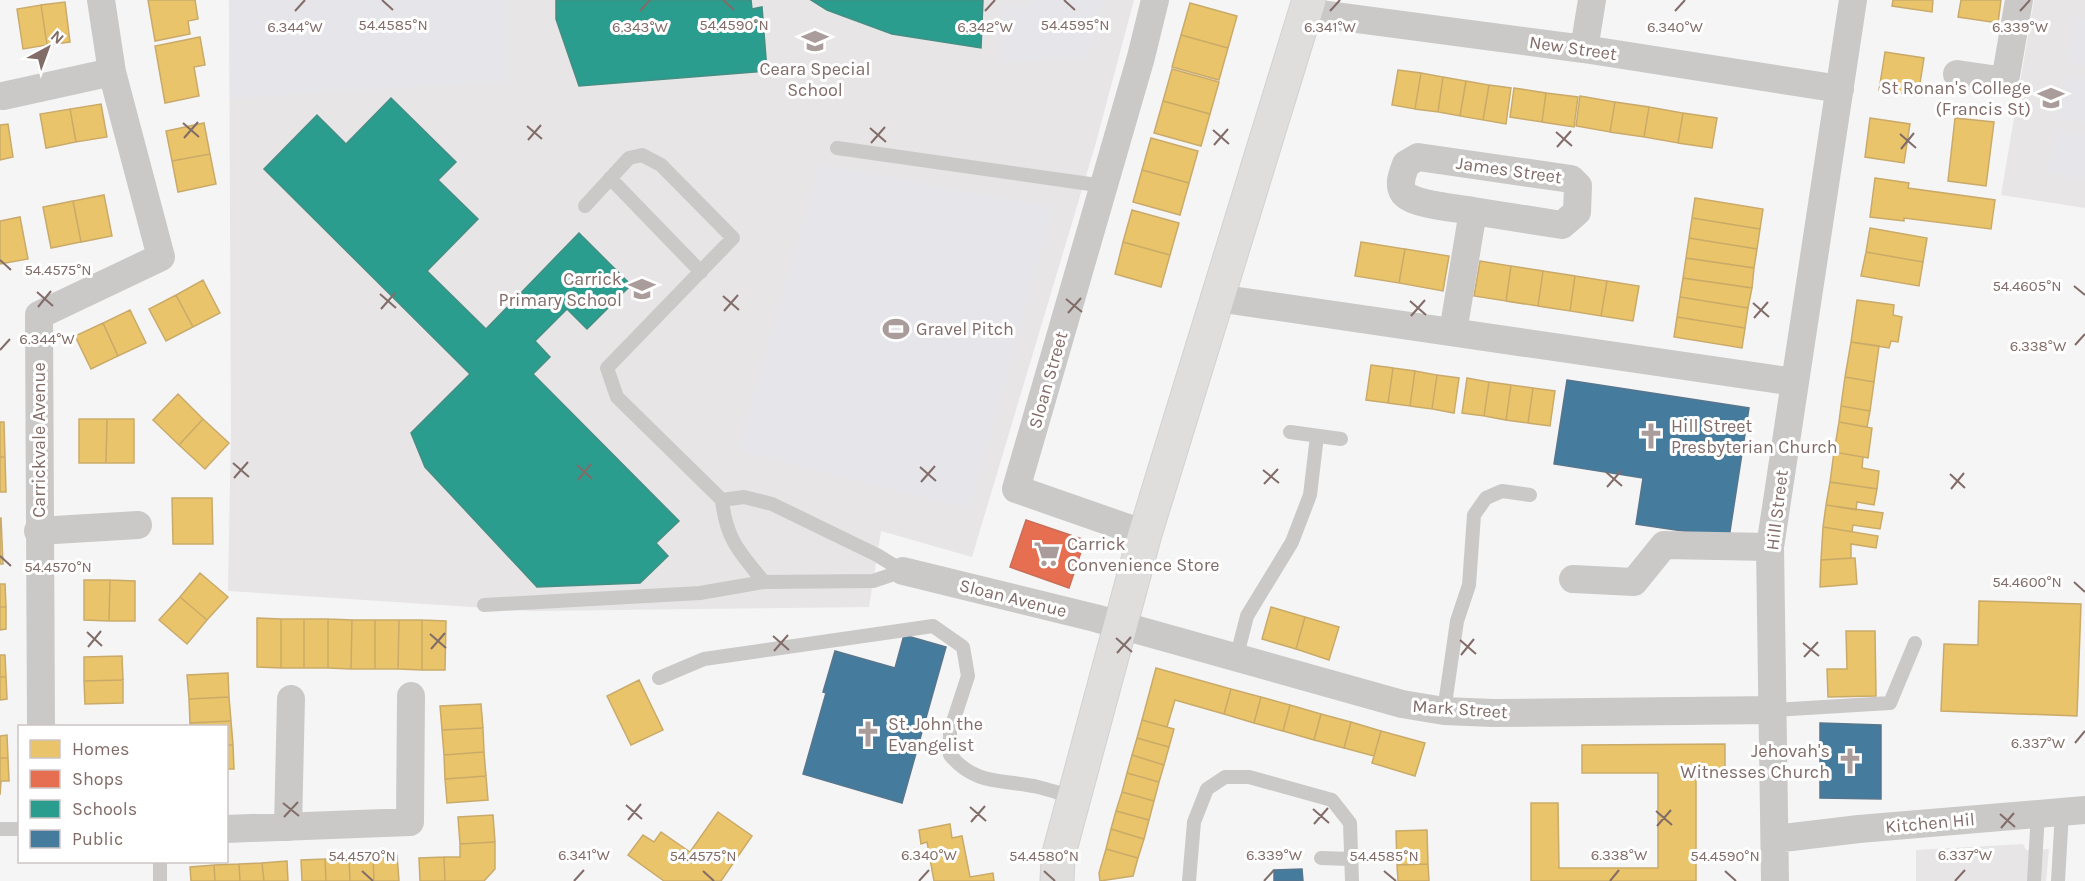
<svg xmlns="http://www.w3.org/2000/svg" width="2085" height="881" font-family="Karla,sans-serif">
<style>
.built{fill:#e7e5e6}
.green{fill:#e6e5ea}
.homes{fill:#e9c46a;stroke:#caaa69;stroke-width:1.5}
.shops{fill:#e76f51;stroke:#c96e58;stroke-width:1.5}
.schools{fill:#2a9d8f;stroke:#448e83;stroke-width:1.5}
.public{fill:#457b9d;stroke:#57768d;stroke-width:1.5}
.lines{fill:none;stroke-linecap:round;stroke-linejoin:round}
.secondary-casing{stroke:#d3d1d1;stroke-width:35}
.lane{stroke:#cac9c8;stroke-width:14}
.street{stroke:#cac9c8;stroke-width:28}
.secondary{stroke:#dfdedd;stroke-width:33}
.ticks{fill:none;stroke:#826c68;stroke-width:2}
.labels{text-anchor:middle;stroke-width:6;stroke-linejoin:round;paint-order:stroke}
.street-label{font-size:18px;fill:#826c68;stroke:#fff}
.poi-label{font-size:18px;fill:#826c68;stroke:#fff;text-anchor:start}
.ticks-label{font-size:15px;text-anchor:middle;fill:#826c68;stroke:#fff;stroke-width:6;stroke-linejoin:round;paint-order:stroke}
</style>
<rect width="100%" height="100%" fill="#f5f5f6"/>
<path class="built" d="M229,0h905l-39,146 -123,411 -91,-26 -12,76 -336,4 -305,-20 3,-160z
M2034,0h51v208l-84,-13z
M2023,844l3,6 23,-1 -3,32h-130v-31z"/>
<path class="green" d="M229,0h278l1,82 -278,16z
M1033,0h70l-15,58 -89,5 6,-60 27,2z
M2075,17l10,2v46l-18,-4z
M2066,74l19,3v46l-27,-5z
M2056,129l29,5v46l-37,-7z
M820,164l234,43 -85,302 -231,-58z"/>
<path class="homes" d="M148,0h47l3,19 -10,2 2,13 -35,7z
M1893,0h40l-1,12 -40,-6z
M1961,0h40l-3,23 -40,-6z
M65,2l5,40 -23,3 -6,-40z
M1190,3l47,13 -9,32 -47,-13z
M41,5l6,40 -24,4 -6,-40z
M1181,35l47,13 -9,32 -47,-13z
M200,37l5,28 -11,2 5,29 -34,7 -10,-57z
M1885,52l39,6 -6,38 -39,-6z
M1172,69l47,13 -9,32 -47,-13z
M1398,70l23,3 -6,36 -23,-4z
M1421,73l22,4 -5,35 -23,-3z
M1443,77l23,4 -6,35 -22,-4z
M1466,81l23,4 -6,35 -23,-4z
M1489,85l22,3 -5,36 -23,-4z
M1514,88l32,5 -4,29 -32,-5z
M1546,93l32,4 -4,30 -32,-5z
M1580,96l35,6 -5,30 -34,-6z
M1163,101l47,13 -9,32 -47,-13z
M1615,102l34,5 -5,30 -34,-5z
M101,104l6,33 -31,5 -6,-33z
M1649,107l34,6 -5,30 -34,-6z
M70,109l6,33 -30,6 -6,-34z
M1683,113l34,5 -5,30 -34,-5z
M1870,118l40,6 -6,39 -39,-6z
M1955,118l39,4 -8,64 -38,-5z
M204,123l6,31 -38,7 -6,-30z
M8,124l5,33 -13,3v-35z
M1151,138l47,13 -9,32 -47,-13z
M210,154l6,30 -38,8 -6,-31z
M1142,170l47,13 -9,32 -47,-13z
M1875,178l34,5 -1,5 87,12 -4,29 -87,-11v3l-34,-4z
M104,195l8,41 -31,6 -8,-41z
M1695,198l68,11 -3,20 -68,-11z
M73,201l8,41 -30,6 -8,-41z
M1132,210l47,13 -9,32 -47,-13z
M20,217l8,42 -28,5v-43z
M1692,218l68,11 -3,20 -68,-11z
M1870,228l57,10 -4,24 -57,-10z
M1689,238l68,11 -3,19 -68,-10z
M1123,242l47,13 -9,32 -46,-13z
M1361,242l44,7 -6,34 -44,-7z
M1405,249l44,7 -6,35 -44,-8z
M1866,252l57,10 -4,24 -58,-10z
M1686,258l68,10 -2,20 -69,-10z
M1480,261l31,5 -5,35 -32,-5z
M1511,266l32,5 -5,35 -32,-5z
M1543,271l32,5 -5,35 -32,-5z
M1575,276l32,5 -6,35 -31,-5z
M1683,278l69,10 -4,20 -68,-11z
M203,280l17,33 -27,14 -17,-32z
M1607,281l32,5 -6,35 -32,-5z
M176,295l17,32 -27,14 -17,-32z
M1680,297l68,11 -3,20 -68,-11z
M1857,300l37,5 -1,10 9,2 -4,25 -7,-1 -2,7 -38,-6z
M130,310l16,33 -28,13 -15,-33z
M1677,317l68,11 -3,20 -68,-11z
M103,323l15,33 -27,13 -16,-33z
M1851,342l28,4 -5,36 -29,-5z
M1371,365l22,3 -5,35 -22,-3z
M1393,368l22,3 -5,35 -22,-3z
M1415,371l22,4 -5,34 -22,-3z
M1437,375l22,3 -5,35 -22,-4z
M1845,377l29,5 -4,29 -29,-5z
M1467,378l22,4 -5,34 -22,-3z
M1489,382l22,3 -5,35 -22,-4z
M1511,385l22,3 -5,35 -22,-3z
M1533,388l22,3 -5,35 -22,-3z
M178,394l25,25 -24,26 -26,-25z
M1841,406l29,5 -3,16 -28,-5z
M79,419h28l-1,44h-27z
M107,419h27v44h-28z
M203,419l26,24 -24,26 -26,-24z
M0,422h4l1,35h-5z
M1839,422l33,6 -4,30 -34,-6z
M1834,452l29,5 -1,11 17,3 -2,18 -47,-7z
M0,457h5l1,35h-6z
M1830,482l47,7 -3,16 -17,-3 -1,8 -30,-5z
M172,498h40l1,46h-40z
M1826,505l57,8 -3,16 -27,-4 -1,7 -29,-5z
M0,518h1l2,46h-3z
M1823,527l55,9 -2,12 -25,-4v14l-30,2z
M1855,558l2,26 -37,3 1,-27z
M200,573l28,24 -21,23 -27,-23z
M84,580h26l-1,41 -25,-1z
M110,580l25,1v40h-26z
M0,584h5l1,23h-6z
M180,597l27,23 -20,24 -28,-24z
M1979,601l102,3 -4,112 -136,-5 3,-67 34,1z
M0,607h6v22l-6,1z
M1271,607l34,10 -9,32 -34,-10z
M1305,617l34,10 -10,33 -33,-11z
M257,618l24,1v49l-24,-1z
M281,619h23v49h-23z
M304,619h24v49h-24z
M328,619l24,1 -1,49 -23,-1z
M352,620h23v49h-24z
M375,620h24l-1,49h-23z
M399,620h23v50l-24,-1z
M422,620l24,1 -1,49h-23z
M1846,631h29l1,65 -48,1 -1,-28h20z
M0,655h5l1,22h-6z
M122,656l1,24 -39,1v-24z
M1156,668l75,21 -7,25 -49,-14 -8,27 -25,-7z
M228,673l1,24 -40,2 -2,-24z
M0,677h6l1,22 -7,1z
M123,680v23l-38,1 -1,-23z
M639,680l24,50 -32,15 -24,-49z
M1231,689l30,8 -7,26 -30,-9z
M229,697l2,24 -41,2 -1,-24z
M1261,697l29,8 -7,26 -29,-8z
M481,704l2,24 -41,2 -2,-24z
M1290,705l31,9 -7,26 -31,-9z
M1321,714l30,8 -7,26 -30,-8z
M1142,720l32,9 -5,18 -32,-9z
M231,721l2,24h-7v-19h-35l-1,-3z
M1351,722l30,9 -7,25 -30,-8z
M483,728l1,24 -40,3 -2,-25z
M1381,731l44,12 -10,33 -43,-13z
M7,735l1,23h-8v-22z
M1137,738l32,9 -5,18 -32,-10z
M1725,744v29h-29v108h-165v-78h27l1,65h99v-95h-76v-28z
M226,745h7l1,24h-8z
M484,752l2,24 -41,3 -1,-24z
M1132,755l32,10 -5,17 -32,-9z
M0,758h8l1,23h-8l-1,14z
M1127,773l32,9 -5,19 -32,-9z
M486,776l2,24 -41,3 -2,-24z
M1122,792l32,9 -5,19 -33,-9z
M1116,811l33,9 -5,19 -33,-10z
M718,812l34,24 -31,45h-57l-36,-26 15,-20 11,7 7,-10 29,20z
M493,815l2,27 -35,2 -2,-27z
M950,824l2,14 10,-2 8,41 23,-4 1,8h-60l-7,-39 -6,2 -2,-14z
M1111,829l33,10 -6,19 -32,-9z
M1427,830l1,34 -31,1 -1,-34z
M495,842v27l-11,12h-39l-1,-24h16v-13z
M1106,849l32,9 -5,18 -33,5 -1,-8z
M397,855l2,26h-25l-1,-25z
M373,856l1,25h-24l-1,-23z
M444,857l1,24h-25l-1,-23z
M349,858l1,23h-24l-1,-22z
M325,859l1,22h-24l-1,-21z
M287,861l1,20h-24l-2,-18z
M262,863l2,18h-24l-1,-17z
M239,864l1,17h-25l-1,-16z
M1428,864l1,17h-31l-1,-16z
M214,865l1,16h-24l-1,-14z"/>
<path class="shops" d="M1026,520l59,20 -16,48 -59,-21z"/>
<path class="schools" d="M556,0h195l1,9 10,-2 5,64 -188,15 -23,-67z
M811,0h172l-2,48 -89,-14 -65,-24z
M391,98l65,64 -18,18 40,39 -51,52 59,58 93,-96 52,52 -44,44 -20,-20 -32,32 15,16 -17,17 146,147 -23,22 12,13 -28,27 -103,4 -112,-120 -14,-34 59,-59 -206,-205 53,-54 29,29z"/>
<path class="public" d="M1567,380l182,28 -20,130 -93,-14 7,-46 -89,-14z
M904,635l42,12 -44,156 -99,-29 23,-81 -3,-1 12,-41 60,17z
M1820,723l61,2v74l-61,-1z
M1302,869l1,12h-29v-11z"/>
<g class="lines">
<g class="secondary-casing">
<path id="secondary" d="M1057,881l1,-24 87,-323 164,-534"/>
</g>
<path class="lane" d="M837,148l267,38
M610,178l91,94
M585,206l44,-48 13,-3 19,10 72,73 -126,130 10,29 105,103 22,-3 28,7 105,51 26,16
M1290,432l51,7
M722,500c4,39 18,53 42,82l109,-1 30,-10
M484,605l216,-12 64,-11
M1236,659l11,-43 45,-74 18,-47 7,-59
M659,678l45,-19 229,-33 30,21 5,29 -18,55v24c26,31 52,24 88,32 12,3 24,7 36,10
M1773,710l117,-7 25,-60
M1444,711l13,-90 12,-36 5,-70 12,-17 16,-7 28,4
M0,829h20
M1321,858l29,1
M160,862v19
M1189,881l5,-59 13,-33 18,-12h24l83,23 18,23 2,58
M2034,881l4,-68
M2058,881l4,-69"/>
<path class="street" d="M1305,12l279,37 256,40
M1584,49l8,-49
M1957,74l48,7 14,-81
M3,96l109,-24
M1217,298l577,84
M1453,332l20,-121c-15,-3 -63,-6 -70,-19 -5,-9 0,-19 3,-28l12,-7 153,22 7,7 -1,26 -15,13 -89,-14
M38,531l100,-6
M1145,534l-129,-45 125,-432 14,-57
M903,571l192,47 307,86 42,7 49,2 280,-3
M1573,579l61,3 30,-37 106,2
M41,726l-2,-411 122,-58 -49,-185 -11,-72
M288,827l3,-128
M226,829l184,-7 1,-126
M1775,839l84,-10 226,-19
M1775,881l-5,-334 83,-547"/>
<use href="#secondary" class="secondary"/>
</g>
<path class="ticks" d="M382,0l11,10M723,0l11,10M1064,0l11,10M295,11l10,-11M640,11l10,-11M985,11l10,-11M1330,11l10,-11M1675,11l10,-11M2020,11l10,-11M183,123l16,14M527,126l15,13M870,128l16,14M1213,130l16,14M1556,132l16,14M1900,134l16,14M184,138l14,-16M528,140l13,-15M871,143l14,-16M1214,145l14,-16M1557,147l14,-16M1901,149l13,-16M0,260l11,10M2074,286l11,9M37,292l16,14M380,294l16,14M723,296l16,14M1066,299l16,13M1410,301l16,14M1753,303l16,14M38,307l13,-16M381,309l14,-16M724,311l14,-16M1068,313l13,-15M1411,316l14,-16M1754,318l14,-16M2075,345l10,-11M0,350l10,-11M233,463l16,14M577,465l15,14M920,467l16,14M1263,470l16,13M1606,472l16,14M1950,474l15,14M234,478l14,-16M578,480l13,-16M921,482l14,-16M1264,484l14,-15M1607,487l14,-16M1951,489l13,-16M0,556l11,10M2074,582l11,10M87,632l15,14M430,634l16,14M773,636l16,14M1116,638l16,14M1460,640l16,14M1803,643l16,13M88,647l13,-16M431,649l14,-16M774,651l14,-16M1117,653l14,-16M1461,655l13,-16M1804,657l14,-15M2075,743l10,-12M283,803l16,13M626,805l16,14M970,807l16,14M1313,809l16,14M1656,811l16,14M2000,814l15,13M284,817l14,-15M628,820l13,-16M971,822l14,-16M1314,824l14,-16M1657,826l14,-16M2001,828l13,-15M362,871l11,10M703,871l11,10M1044,871l11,10M1384,871l12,10M1725,871l11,10M574,881l10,-11M919,881l10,-11M1264,881l10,-11M1610,881l9,-11M1955,881l10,-11"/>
<defs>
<g id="school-bare" transform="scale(2.07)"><path d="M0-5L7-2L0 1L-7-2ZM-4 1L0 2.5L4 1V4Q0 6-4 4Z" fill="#aa9c9a" stroke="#fff" stroke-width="2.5" paint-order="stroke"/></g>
<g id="stadium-bare" transform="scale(2.07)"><path d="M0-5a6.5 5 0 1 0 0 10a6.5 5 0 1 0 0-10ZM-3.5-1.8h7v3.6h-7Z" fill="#aa9c9a" stroke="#fff" stroke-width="2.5" paint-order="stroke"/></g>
<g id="church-bare" transform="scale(2.07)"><path d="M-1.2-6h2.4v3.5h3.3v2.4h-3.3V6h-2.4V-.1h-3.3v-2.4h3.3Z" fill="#aa9c9a" stroke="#fff" stroke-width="2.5" paint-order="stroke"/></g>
<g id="supermarket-bare" transform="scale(2.07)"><path d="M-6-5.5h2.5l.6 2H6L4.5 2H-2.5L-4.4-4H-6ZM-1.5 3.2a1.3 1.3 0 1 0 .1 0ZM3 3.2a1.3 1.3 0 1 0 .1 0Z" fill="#aa9c9a" stroke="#fff" stroke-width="2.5" paint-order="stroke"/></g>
</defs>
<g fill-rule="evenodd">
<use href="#school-bare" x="815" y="41"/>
<use href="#school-bare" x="2051" y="98"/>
<use href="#school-bare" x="642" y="289"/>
<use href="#stadium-bare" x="896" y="329"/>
<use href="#church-bare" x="1651" y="436"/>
<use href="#supermarket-bare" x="1047" y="554"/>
<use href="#church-bare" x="868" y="734"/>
<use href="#church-bare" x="1850" y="761"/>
</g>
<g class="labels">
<g class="street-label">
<text transform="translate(1573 48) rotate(8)" y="6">New Street</text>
<text transform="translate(1509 170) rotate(8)" y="6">James Street</text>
<text transform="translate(1048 380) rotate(-74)" y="6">Sloan Street</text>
<text transform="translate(39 440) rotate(-90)" y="6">Carrickvale Avenue</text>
<text transform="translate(1777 510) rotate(-83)" y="6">Hill Street</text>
<text transform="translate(1013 598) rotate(14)" y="6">Sloan Avenue</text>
<text transform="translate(1460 709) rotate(4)" y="6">Mark Street</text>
<text transform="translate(1930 823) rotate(-5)" y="6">Kitchen Hil</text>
</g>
<g class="poi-label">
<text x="815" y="75" text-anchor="middle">Ceara Special<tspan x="815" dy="21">School</tspan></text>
<text x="2031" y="94" text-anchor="end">St Ronan's College<tspan x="2031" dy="21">(Francis St)</tspan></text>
<text x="622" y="285" text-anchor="end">Carrick<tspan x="622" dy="21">Primary School</tspan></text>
<text x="916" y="335">Gravel Pitch</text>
<text x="1671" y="432">Hill Street<tspan x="1671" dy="21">Presbyterian Church</tspan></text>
<text x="1067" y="550">Carrick<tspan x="1067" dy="21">Convenience Store</tspan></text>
<text x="888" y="730">St. John the<tspan x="888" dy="21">Evangelist</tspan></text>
<text x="1830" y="757" text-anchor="end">Jehovah's<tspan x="1830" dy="21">Witnesses Church</tspan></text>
</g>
</g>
<g class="ticks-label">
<text x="393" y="30">54.4585°N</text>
<text x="734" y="30">54.4590°N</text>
<text x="1075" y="30">54.4595°N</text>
<text x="295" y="32">6.344°W</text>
<text x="640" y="32">6.343°W</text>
<text x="985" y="32">6.342°W</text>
<text x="1330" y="32">6.341°W</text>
<text x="1675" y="32">6.340°W</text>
<text x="2020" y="32">6.339°W</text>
<text x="58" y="275">54.4575°N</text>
<text x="2027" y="291">54.4605°N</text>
<text x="47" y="344">6.344°W</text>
<text x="2038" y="351">6.338°W</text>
<text x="58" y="572">54.4570°N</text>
<text x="2027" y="587">54.4600°N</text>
<text x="2038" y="748">6.337°W</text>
<text x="584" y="860">6.341°W</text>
<text x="929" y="860">6.340°W</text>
<text x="1274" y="860">6.339°W</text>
<text x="1619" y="860">6.338°W</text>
<text x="1965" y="860">6.337°W</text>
<text x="362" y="861">54.4570°N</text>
<text x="703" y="861">54.4575°N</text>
<text x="1044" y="861">54.4580°N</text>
<text x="1384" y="861">54.4585°N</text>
<text x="1725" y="861">54.4590°N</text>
</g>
<rect x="18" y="725" width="210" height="138" fill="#ffffff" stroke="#cdc4c3" stroke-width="1.5"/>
<rect x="30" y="740" width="30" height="18" fill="#e9c46a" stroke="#cdc4c3" stroke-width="1.5"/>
<text x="72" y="755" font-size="18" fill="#826c68">Homes</text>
<rect x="30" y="770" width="30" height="18" fill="#e76f51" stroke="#cdc4c3" stroke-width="1.5"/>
<text x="72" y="785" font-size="18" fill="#826c68">Shops</text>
<rect x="30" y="800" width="30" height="18" fill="#2a9d8f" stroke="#cdc4c3" stroke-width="1.5"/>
<text x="72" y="815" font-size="18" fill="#826c68">Schools</text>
<rect x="30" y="830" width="30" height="18" fill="#457b9d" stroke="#cdc4c3" stroke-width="1.5"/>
<text x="72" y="845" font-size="18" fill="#826c68">Public</text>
<g transform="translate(48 48) rotate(41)" stroke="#ffffff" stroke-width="4.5" paint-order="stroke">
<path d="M0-4.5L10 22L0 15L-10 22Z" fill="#826c68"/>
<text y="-9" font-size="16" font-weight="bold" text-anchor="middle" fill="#826c68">N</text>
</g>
</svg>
